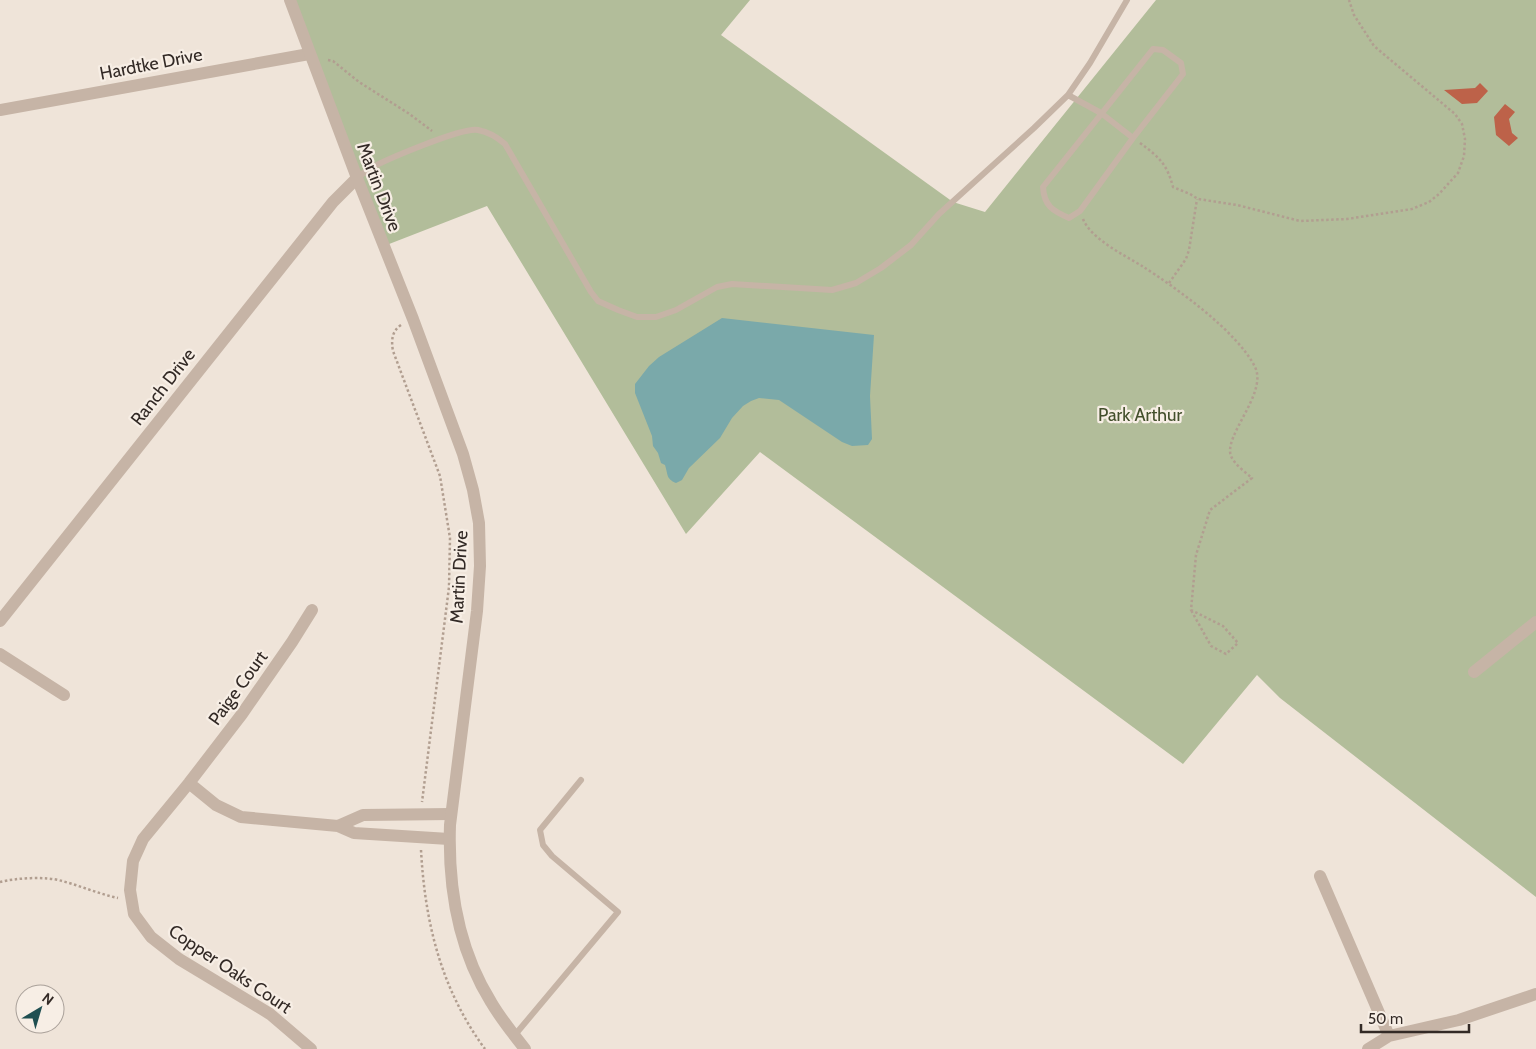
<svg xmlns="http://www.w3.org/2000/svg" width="1536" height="1049" font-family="Cabin,sans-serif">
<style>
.green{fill:#b2bd9a}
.water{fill:#7aa9aa}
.building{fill:#bd6249}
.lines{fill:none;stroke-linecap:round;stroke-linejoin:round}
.path{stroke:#b19e90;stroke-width:2.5;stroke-dasharray:2.5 2.5;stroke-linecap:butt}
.service{stroke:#c6b4a6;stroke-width:6}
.minor{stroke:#c6b4a6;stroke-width:12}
.tertiary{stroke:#c6b4a6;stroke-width:12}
.labels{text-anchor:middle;stroke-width:4.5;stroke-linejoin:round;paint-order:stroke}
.street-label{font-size:18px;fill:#332a26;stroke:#f7eee5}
.park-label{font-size:18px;fill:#434f2c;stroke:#f7eee5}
</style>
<rect width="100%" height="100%" fill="#efe4d9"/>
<path class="green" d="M290,0h460l-29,35 232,167 32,10 171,-212h380v897l-256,-199 -23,-23 -74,89 -423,-312 -74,82 -199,-328 -103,40z"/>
<path class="water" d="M722,318l152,17 -4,61 2,43 -4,6 -16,1 -10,-4 -63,-42 -20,-2 -8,3 -8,5 -11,12 -12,20 -31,30 -7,12 -6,3c-10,-4 -8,-9 -11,-18l-4,-2 -3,-10 -5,-7 -1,-10 -17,-43v-9l14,-18 10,-9z"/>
<path class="building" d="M1480,83l8,8 -11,12 -15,1 -18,-14 31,-2z
M1505,104l10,8 -6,7 3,14 6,5 -9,8 -13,-11 -2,-18z"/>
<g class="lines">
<path class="path" d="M328,60l5,1 26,21 49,31 24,18
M1140,143c19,14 27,21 33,44l17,7 8,5 39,6 63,16 47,-2 65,-10 17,-7 10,-8 19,-21 6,-17 1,-17 -3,-15 -7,-10 -81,-68 -20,-31 -5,-15
M1083,219c8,20 41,36 59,47 33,21 95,65 113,101 13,26 -32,69 -24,89 4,9 14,16 21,22l-42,32 -14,45 -5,55 32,16 15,17 -12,11 -15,-8 -20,-36
M1169,283l17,-24 3,-9 8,-51
M401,325c-9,6 -10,15 -8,26l47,125 10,62 -1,49 -27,215
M421,850c4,73 20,139 64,199
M0,882c16,-4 46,-6 62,-1 19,5 37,13 56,17"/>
<path class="service" d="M1153,49l10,1 18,13 2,11 -50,64 -53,73 -11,7c-16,-7 -25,-12 -26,-31z
M1068,95l33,18 32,25
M357,178c4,-3 8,-6 12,-9 16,-9 93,-42 109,-39 11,2 19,7 27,14l86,148 7,9 20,9 19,7h19l20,-7 41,-23 15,-3 100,6 24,-7 25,-15 30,-23 28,-31 95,-86 34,-33 22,-32 37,-63
M514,1036l104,-124 -66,-56 -9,-11 -3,-15 41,-50"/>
<path class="minor" d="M0,110l309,-56
M0,621l333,-419 24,-24
M0,654l64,41
M1474,672l62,-50
M189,783l27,22 25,12 97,9 16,7 95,6
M338,826l25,-11 88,-1
M1320,876l69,160 -21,13
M1389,1036l70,-16 77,-26
M311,1049l-41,-35 -91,-55 -28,-22 -17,-23 -4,-24 3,-29 10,-22 46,-56 53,-69 50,-72 20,-32"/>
<path class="tertiary" d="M290,0l67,178 56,141 50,135 10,36 6,33 1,43 -3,45 -27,214c-2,60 8,124 41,177 10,17 22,32 34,47"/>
</g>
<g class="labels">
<g class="street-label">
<text transform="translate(151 64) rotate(-11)" y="6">Hardtke Drive</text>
<text transform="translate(379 187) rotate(69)" y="6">Martin Drive</text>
<text transform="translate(163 387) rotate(-52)" y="6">Ranch Drive</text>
<text transform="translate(459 577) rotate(-87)" y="6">Martin Drive</text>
<text transform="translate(238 688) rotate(-54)" y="6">Paige Court</text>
<text transform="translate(230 969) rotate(34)" y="6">Copper Oaks Court</text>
</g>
<g class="park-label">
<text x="1140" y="421">Park Arthur</text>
</g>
</g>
<g transform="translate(40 1009) rotate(38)"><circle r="24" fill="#f7eee5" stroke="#a9a099"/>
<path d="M0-4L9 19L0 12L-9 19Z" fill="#1f4f51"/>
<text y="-8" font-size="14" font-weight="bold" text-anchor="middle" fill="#332a26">N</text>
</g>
<path d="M1361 1024v8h108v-8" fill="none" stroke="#332a26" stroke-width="2.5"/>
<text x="1368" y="1024" font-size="15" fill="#332a26" stroke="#f7eee5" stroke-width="4" paint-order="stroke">50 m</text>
</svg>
